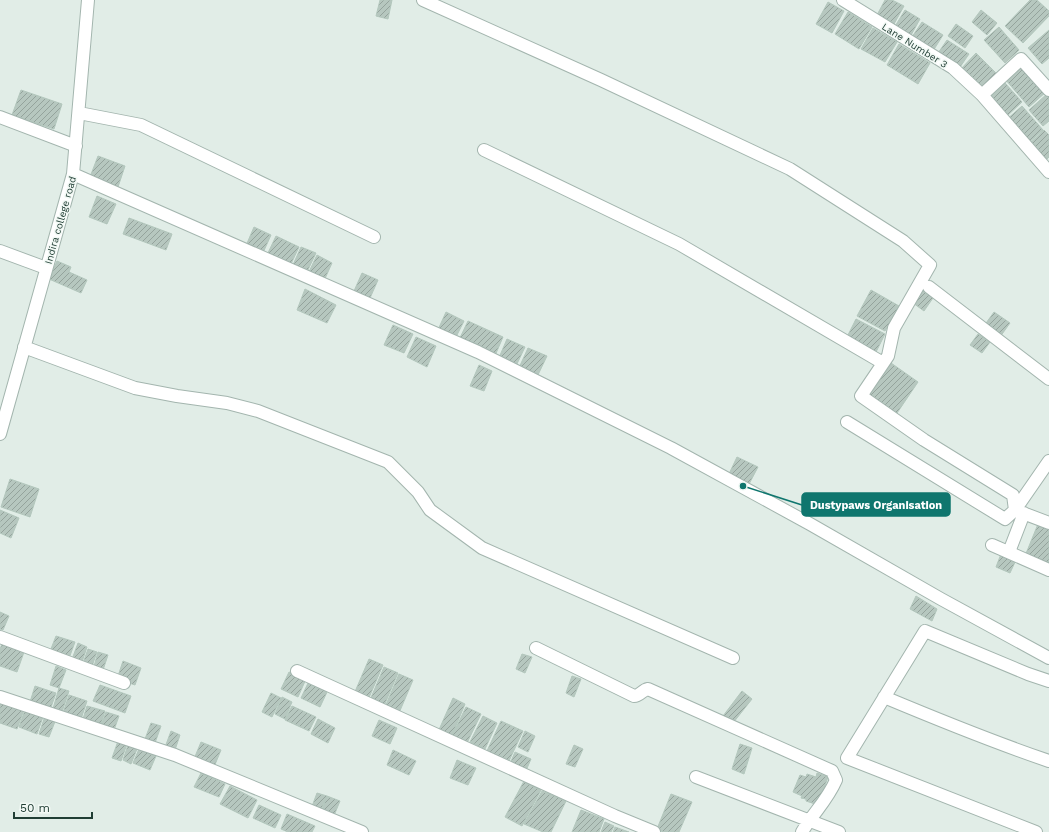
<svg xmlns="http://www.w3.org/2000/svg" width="1049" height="832" font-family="'Work Sans',sans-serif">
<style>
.building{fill:url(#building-hatch);stroke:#b3c7bd}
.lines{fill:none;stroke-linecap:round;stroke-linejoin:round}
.minor-casing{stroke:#a3b5ae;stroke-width:14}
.minor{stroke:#fff;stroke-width:12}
.labels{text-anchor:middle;stroke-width:3;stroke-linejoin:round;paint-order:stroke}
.street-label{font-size:10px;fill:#203e34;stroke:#f2f9f5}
.leader{fill:none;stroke:#0f766e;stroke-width:1.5}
.callout-dot{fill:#0f766e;stroke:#f2f9f5;stroke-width:1.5}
.callout{fill:#0f766e;stroke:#0f766e;stroke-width:1.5}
.callout-label{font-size:11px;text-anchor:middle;font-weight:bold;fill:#fff}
</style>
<defs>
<pattern id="building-hatch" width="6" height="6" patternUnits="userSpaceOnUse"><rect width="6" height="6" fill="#b6c7bf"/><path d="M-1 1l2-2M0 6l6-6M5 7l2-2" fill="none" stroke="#94a39c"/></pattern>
</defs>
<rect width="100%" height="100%" fill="#e1ede7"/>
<path class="building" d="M380,0h12l-4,19 -12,-3z
M885,0h7l12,6 -10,18 -17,-9z
M1030,0h7l12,11v5l-26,27 -18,-17z
M828,2l16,9 -12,22 -16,-9z
M905,10l15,9 -10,18 -16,-9z
M981,10l16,13 -10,12 -15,-13z
M848,12l24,15 -13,22 -24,-15z
M922,22l21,13 -10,16 -21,-14z
M956,24l17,12 -8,12 -17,-12z
M999,27l20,23 -14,13 -21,-23z
M873,28l24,14 -12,20 -24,-13z
M1049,30v28l-7,6 -14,-16z
M947,40l22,14 -11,16 -22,-14z
M899,44l31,19 -12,21 -31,-19z
M976,53l22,22 -16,16 -22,-21z
M1023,64l23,28 -17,15 -24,-28z
M1005,83l17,19 -16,15 -17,-19z
M21,90l41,14 -8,25 -42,-14z
M1047,94l2,2v25l-6,5 -14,-16z
M1022,106l21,24 -16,14 -21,-24z
M1044,130l5,5v22l-5,5 -16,-17z
M98,156l27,10 -7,21 -28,-10z
M97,196l19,8 -9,20 -18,-7z
M129,218l43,16 -6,16 -43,-16z
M254,227l17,8 -9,20 -17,-7z
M276,236l23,11 -9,19 -23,-11z
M301,247l15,6 -10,21 -14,-7z
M317,255l15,8 -9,20 -16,-7z
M57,261l14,6 -2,5 18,8 -6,13 -32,-14z
M362,273l16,7 -8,18 -16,-7z
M305,289l31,16 -9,18 -30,-13z
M871,290l28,16 -14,25 -28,-15z
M922,290l11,8 -9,13 -11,-8z
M446,312l18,9 -10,20 -17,-9z
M994,312l16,11 -10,14 -16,-11z
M856,319l29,15 -9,18 -29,-15z
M468,321l35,16 -9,21 -36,-16z
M393,325l20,9 -9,19 -20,-8z
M978,334l12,8 -8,11 -12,-8z
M416,337l20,9 -9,21 -20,-10z
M507,339l18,8 -10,21 -17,-8z
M528,348l19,8 -11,23 -18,-9z
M891,363l27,19 -23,34 -27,-19z
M479,365l13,6 -8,20 -14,-5z
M737,457l21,10 -10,19 -20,-10z
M10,479l29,10 -9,28 -29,-10z
M0,510l19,8 -8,20 -11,-5z
M1038,524l11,4v32l-2,5 -22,-9z
M1001,554l15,6 -6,13 -14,-6z
M916,596l21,13 -5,12 -22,-12z
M0,612l9,4 -6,14 -3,-1z
M56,636l19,6 -7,19 -19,-7z
M78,643l9,4 -6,18 -10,-3z
M2,644l22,8 -7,20 -17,-6v-17z
M88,649l9,3 -6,17 -9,-3z
M98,652l10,3 -6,18 -9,-3z
M522,654l10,3 -7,16 -9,-4z
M369,659l14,6 -15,35 -14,-6z
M123,661l18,7 -6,17 -18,-6z
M56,666l10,4 -7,18 -9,-3z
M384,667l14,6 -14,33 -14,-6z
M289,672l17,7 -8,18 -17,-8z
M399,674l14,6 -14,33 -14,-6z
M572,676l9,3 -7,18 -8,-4z
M309,681l19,9 -8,17 -19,-9z
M100,685l31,11 -6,17 -32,-12z
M35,686l21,7 -6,17 -20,-8z
M59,688l10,3 -8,24 -9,-3z
M742,691l10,8 -19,24 -10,-7z
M271,693l10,5 -9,19 -10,-5z
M69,695l18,6 -6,18 -18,-6z
M282,697l10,5 -7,17 -10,-5z
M453,698l12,6 -14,34 -13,-6z
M0,699l25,8 -8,22 -17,-6z
M87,706l18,5 -5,16 -18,-5z
M292,706l24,11 -7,14 -24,-11z
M26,707l18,7 -7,20 -18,-7z
M466,707l15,7 -15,31 -15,-7z
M106,712l13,4 -5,14 -13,-4z
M45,716l11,3 -7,18 -10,-3z
M483,716l14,7 -12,26 -15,-7z
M318,719l17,9 -7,15 -17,-9z
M379,720l18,8 -7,16 -18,-8z
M501,721l22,10 -15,32 -22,-10z
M151,723l10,3 -6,17 -10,-4z
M171,731l9,4 -6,18 -10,-3z
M525,731l10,5 -7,16 -10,-5z
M118,741l9,3 -6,17 -9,-3z
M201,742l20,8 -7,17 -20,-8z
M740,744l12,4 -8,26 -12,-5z
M128,745l9,4 -6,15 -8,-4z
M574,745l9,4 -8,18 -9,-3z
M139,749l17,7 -6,14 -17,-7z
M393,750l23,11 -7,14 -22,-10z
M515,752l16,7 -6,14 -16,-7z
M457,760l19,8 -8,17 -18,-7z
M201,773l24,11 -6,13 -25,-10z
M817,773l11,4 -10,28 -12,-4v-2l-5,-1 1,-2 -9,-4 7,-17 6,2 1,-3 9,3z
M524,781l17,9 -19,36 -17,-9z
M230,786l27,14 -9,18 -28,-14z
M542,791l24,10 -15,31h-8l-19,-8z
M317,793l10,3 -7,16 -9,-3z
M671,794l21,8 -13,30h-16l-6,-3z
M327,796l13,5 -7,17 -12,-5z
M259,805l22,10 -6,13 -22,-10z
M581,810l23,9 -5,13h-27z
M287,814l28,12 -3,6h-24l-7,-3z
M605,822l9,4 -3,6h-10z
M615,827l14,5h-16z"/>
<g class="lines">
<g class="minor-casing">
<path id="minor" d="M423,0l178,80 189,89 113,72 27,24 -36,63 -6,28 -27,40 63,44 89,55 2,15
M843,0l110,68 29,27 67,77
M982,95l39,-36 28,31
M79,113l62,12 233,112
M0,117l76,29
M484,150l195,94 204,119
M73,174l405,178 193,96 139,76 131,75 108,59
M0,251l46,17
M929,287l120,92
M24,347l111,41 42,8 50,7 31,8 130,51 30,30 12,18 52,38 251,110
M847,422l158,97 10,-9 34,13
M0,434l73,-260 15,-174
M1015,510l34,-49
M992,545l57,25
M1009,552l15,-39
M0,637l124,46
M536,648l98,48c6,0 8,-6 14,-7l184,82 4,9c-9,21 -23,33 -34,52
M297,671l318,145 39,16
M0,697l175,58 187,77
M884,697c55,23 109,45 165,64
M696,777l143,55
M1036,832l-189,-74 78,-127 103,43 21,7"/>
</g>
<use href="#minor" class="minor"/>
</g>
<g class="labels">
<g class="street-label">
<text transform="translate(915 45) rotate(32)" y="4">Lane Number 3</text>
<text transform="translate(60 220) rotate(-74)" y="4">Indira college road</text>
</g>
</g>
<path class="leader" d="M743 486L802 505"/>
<circle class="callout-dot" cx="743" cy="486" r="4"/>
<rect class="callout" x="802" y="493" width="148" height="23" rx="4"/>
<g class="callout-label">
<text x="876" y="509">Dustypaws Organisation</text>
</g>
<path d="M14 812v6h78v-6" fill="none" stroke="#203e34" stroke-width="2"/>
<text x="20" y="812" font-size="12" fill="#203e34" stroke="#f2f9f5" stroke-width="3" paint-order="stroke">50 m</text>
</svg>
